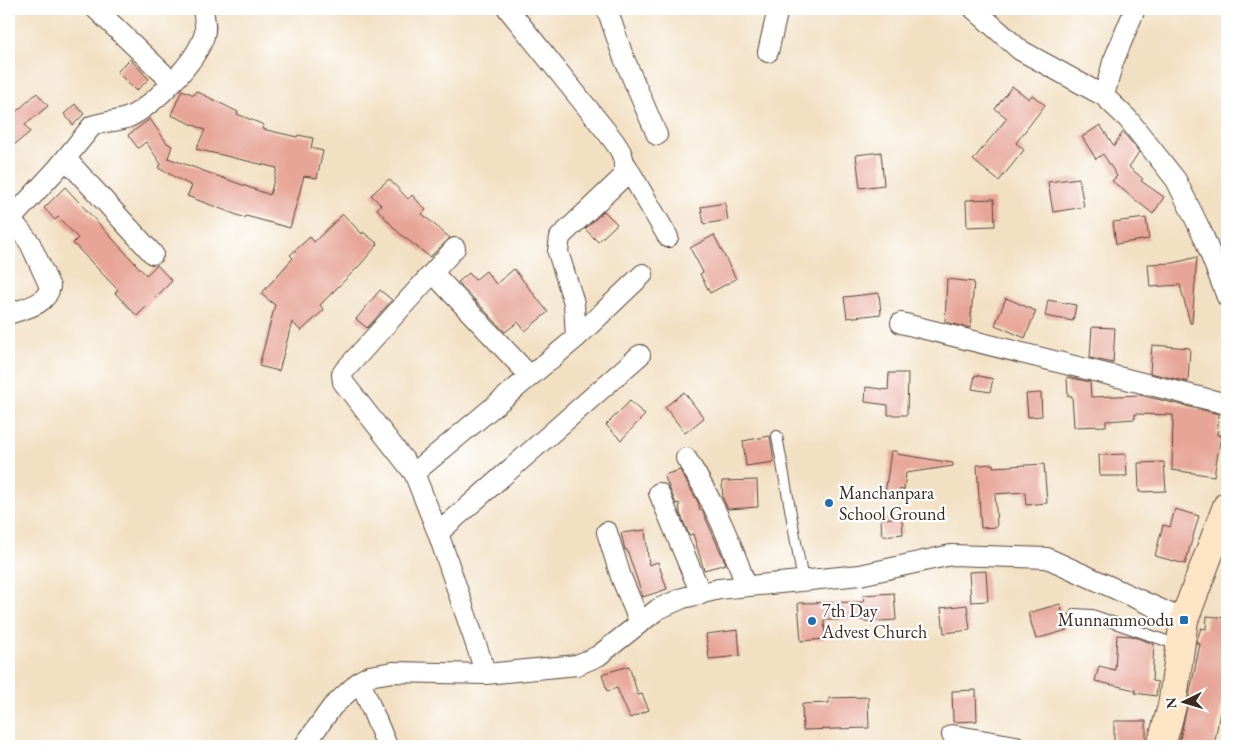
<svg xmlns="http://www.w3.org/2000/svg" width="1236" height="755" font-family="'EB Garamond',serif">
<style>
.building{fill:#e7a597}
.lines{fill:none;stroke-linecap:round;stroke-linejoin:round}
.lane-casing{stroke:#564537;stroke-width:12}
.street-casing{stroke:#564537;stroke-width:22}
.secondary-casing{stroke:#564537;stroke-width:30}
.lane{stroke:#fff;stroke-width:10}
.street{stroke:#fff;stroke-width:20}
.secondary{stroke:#fde5c5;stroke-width:28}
.poi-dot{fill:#1f6fb2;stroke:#fff;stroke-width:2}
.labels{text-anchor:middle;stroke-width:4.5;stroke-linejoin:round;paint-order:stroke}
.poi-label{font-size:18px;fill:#3b2a1e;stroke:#fff;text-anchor:start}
</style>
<rect width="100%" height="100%" fill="#fff"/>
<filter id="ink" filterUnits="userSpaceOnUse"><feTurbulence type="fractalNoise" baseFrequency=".02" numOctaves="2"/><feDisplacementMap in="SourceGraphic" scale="10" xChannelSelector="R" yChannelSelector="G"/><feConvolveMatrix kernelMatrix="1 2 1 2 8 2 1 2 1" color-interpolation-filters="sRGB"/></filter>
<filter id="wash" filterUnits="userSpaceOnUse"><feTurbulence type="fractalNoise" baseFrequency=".0096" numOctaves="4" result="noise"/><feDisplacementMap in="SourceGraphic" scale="20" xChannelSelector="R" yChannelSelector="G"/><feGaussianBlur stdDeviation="1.12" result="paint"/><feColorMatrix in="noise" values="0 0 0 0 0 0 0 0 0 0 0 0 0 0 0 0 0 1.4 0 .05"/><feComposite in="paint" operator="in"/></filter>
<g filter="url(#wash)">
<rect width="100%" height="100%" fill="#f2e0c3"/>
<g id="blocks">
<path class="building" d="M130,59l19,20 -13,12 -19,-19z
M1012,86l17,13 3,-4 13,10 -29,38 8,7 -25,31 -26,-21 34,-42 -12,-9z
M182,90l12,5 2,-4 42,21 -1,2 27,11 -2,4 35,8 1,-2 15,3 -2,10 12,3 -6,27 -13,-2 -14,52 -44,-12 -1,2 -58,-22 5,-10 -34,-18 3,-4 -15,-22 -8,6 -10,-13 22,-16 17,24 5,3 -4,12 102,37 7,-27 -81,-19 9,-19 -34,-15z
M37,93l11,13 -23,19 5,7 -21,17v-31z
M75,104l9,10 -11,11 -9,-11z
M1100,125l14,21 9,-14 16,20 -10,15 14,12 -2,2 23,16 -11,17 -41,-33 5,-5 -14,-22 -7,5 -14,-22z
M881,152l3,33 -24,3 -4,-33z
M1079,178l5,29 -31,5 -5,-30z
M389,179l19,20 4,-4 14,15 -4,4 28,24 -20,19 -30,-23 -23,-25 4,-4 -10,-10z
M65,187l81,88 11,-10 15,16 -35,35 -22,-23 3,-3 -45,-47 5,-5 -20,-21 -3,3 -11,-12z
M994,199l1,27 -28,1 -1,-27z
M725,203l3,17 -24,4 -3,-17z
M604,211l13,13 -19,18 -13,-13z
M343,214l19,20 1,-2 15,12 -18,21 -40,40 4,5 -23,21 -9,-9 -13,49 -20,-5 16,-61 -14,-11 32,-36 -3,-3 20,-18 4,5z
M1146,218l3,21 -33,5 -3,-22z
M714,235l22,44 -26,14 -10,-19 3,-2 -13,-24z
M1197,257l-5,66h-2l-10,-38 -30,2 -2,-23 26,-1z
M514,269l34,43 -23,19 -7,-9 -13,10 -47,-50 11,-9 6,7 11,-9 10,13z
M947,279l27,3 -4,46 -25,-6z
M380,290l12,10 -25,28 -11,-9z
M879,293l2,21 -34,4 -3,-21z
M1006,298l30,13 -11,27 -30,-13z
M1048,300l28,5 -3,16 -28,-5z
M1092,327l23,1 -2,35 -23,-5z
M1152,345l38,3 -2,34 -38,-9z
M889,373h19l-1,42h-19v-10l-23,-3 1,-15 22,3z
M975,375l18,4 -3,13 -18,-3z
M1067,377l23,5 1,15 49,-2 79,19 -2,21h4l-7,41 -42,-6 1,-55 -38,-1v5l-29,2v5l-32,1 -2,-31h-4z
M684,392l20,26 -19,15 -20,-26z
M1041,393l1,23 -14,1 -2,-23z
M630,401l15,14 -24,25 -15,-15z
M770,436l4,26 -28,4 -3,-25z
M891,451h6v3l56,9v3l-47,7 -2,17 -4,-1v7l-15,-2z
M1126,454l1,22h-27l-1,-21z
M1164,462l2,29 -27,1 -1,-29z
M993,464v3l51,-3 3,39 -21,2 -1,-13 -30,2 2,33 -16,1 -4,-63z
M680,470l18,32 2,8h2l24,54 -22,6 -11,-36 -4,1 -9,-22 -1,-10 -3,1 -12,-29z
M757,480l1,27 -30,2 -5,-10 -1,-18z
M1175,509l24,7 -14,48 -30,-8 8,-31 7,2z
M902,517l1,17 -21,2 -1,-17z
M645,530l4,35 9,-3 9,27 -24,8 -16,-47h-2l-4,-17z
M986,571l2,30 -17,1 -2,-30z
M894,593l2,27 -31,2v-2h-41l1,19 -24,2 -3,-38 66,-1 -1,-7z
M1060,604l7,26 -31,9 -8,-26z
M967,605l3,25 -26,3 -3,-25z
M1207,616l20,2 -2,17h2v37l-13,74h-25l-10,-2 21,-100 -4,-1 5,-15 5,1z
M738,630l2,26 -31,3 -3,-25z
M1117,635l15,1 22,8 -2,37 6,1 -2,14 -21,-3v-3l-40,-9 4,-15 16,4z
M629,666l9,29 4,-1 7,16 -19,8 -13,-30 -10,3 -5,-17z
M976,690l1,31 -24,1 -1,-31z
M868,697l1,31 -66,2 -1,-26 27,-1v-5z
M1114,721h32v25h-32z"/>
</g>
</g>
<g filter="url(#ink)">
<use href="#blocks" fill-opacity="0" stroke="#564537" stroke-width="1"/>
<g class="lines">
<g class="lane-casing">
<path id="lane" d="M777,436l26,145
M1075,614l17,1 86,30"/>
</g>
<g class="street-casing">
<path id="street" d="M96,9l75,72
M607,9l16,47 34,79
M974,9l46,41 84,46 24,23 48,61 27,55 24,62
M768,52l10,-43
M1104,96l9,-34 22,-53
M66,159l87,95
M626,165l42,72
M9,217l2,2 46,-50 35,-43c12,-5 25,-4 37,-9 25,-12 67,-55 75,-81 3,-8 0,-19 -1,-27
M455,248l-111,123 -2,3 1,8 71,91 24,60 48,141
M433,273l97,103
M9,314c15,-6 37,-8 41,-27l-20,-44 -19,-24
M901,323l326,81
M576,338l67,-64
M686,458c26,41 45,82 60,128
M414,473l162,-135 -2,-35 -16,-51 2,-15 63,-60c4,-18 -2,-27 -13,-41l-102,-127
M659,493l42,101
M607,532l14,45 19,46
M438,533l202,-178
M360,681l27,65
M952,735l64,11
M304,746l28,-39 28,-26 9,-5 24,-4 93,2 91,-9 21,-9 60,-47 25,-11 36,-9 141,-14 91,-20 96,3 137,62"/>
</g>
<g class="secondary-casing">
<path id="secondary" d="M1161,746l11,-40 12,-86 43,-114"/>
</g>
<use href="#lane" class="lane"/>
<use href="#street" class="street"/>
<use href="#secondary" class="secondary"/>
</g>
</g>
<g class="poi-dot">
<circle cx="829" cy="503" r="5"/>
<rect x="1179" y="615" width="10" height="10" rx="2.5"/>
<circle cx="812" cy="621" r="5"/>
</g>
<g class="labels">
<g class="poi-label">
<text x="839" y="499">Manchanpara<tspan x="839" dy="21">School Ground</tspan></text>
<text x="822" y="617">7th Day<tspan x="822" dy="21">Advest Church</tspan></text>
<text x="1174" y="626" text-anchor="end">Munnammoodu</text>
</g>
</g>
<rect width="1236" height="755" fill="none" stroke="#fff" stroke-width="30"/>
<g transform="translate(1184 702) rotate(265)" stroke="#ffffff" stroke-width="4" paint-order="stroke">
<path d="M0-4L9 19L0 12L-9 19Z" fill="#3b2a1e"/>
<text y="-8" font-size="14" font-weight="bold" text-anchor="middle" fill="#3b2a1e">N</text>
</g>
</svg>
